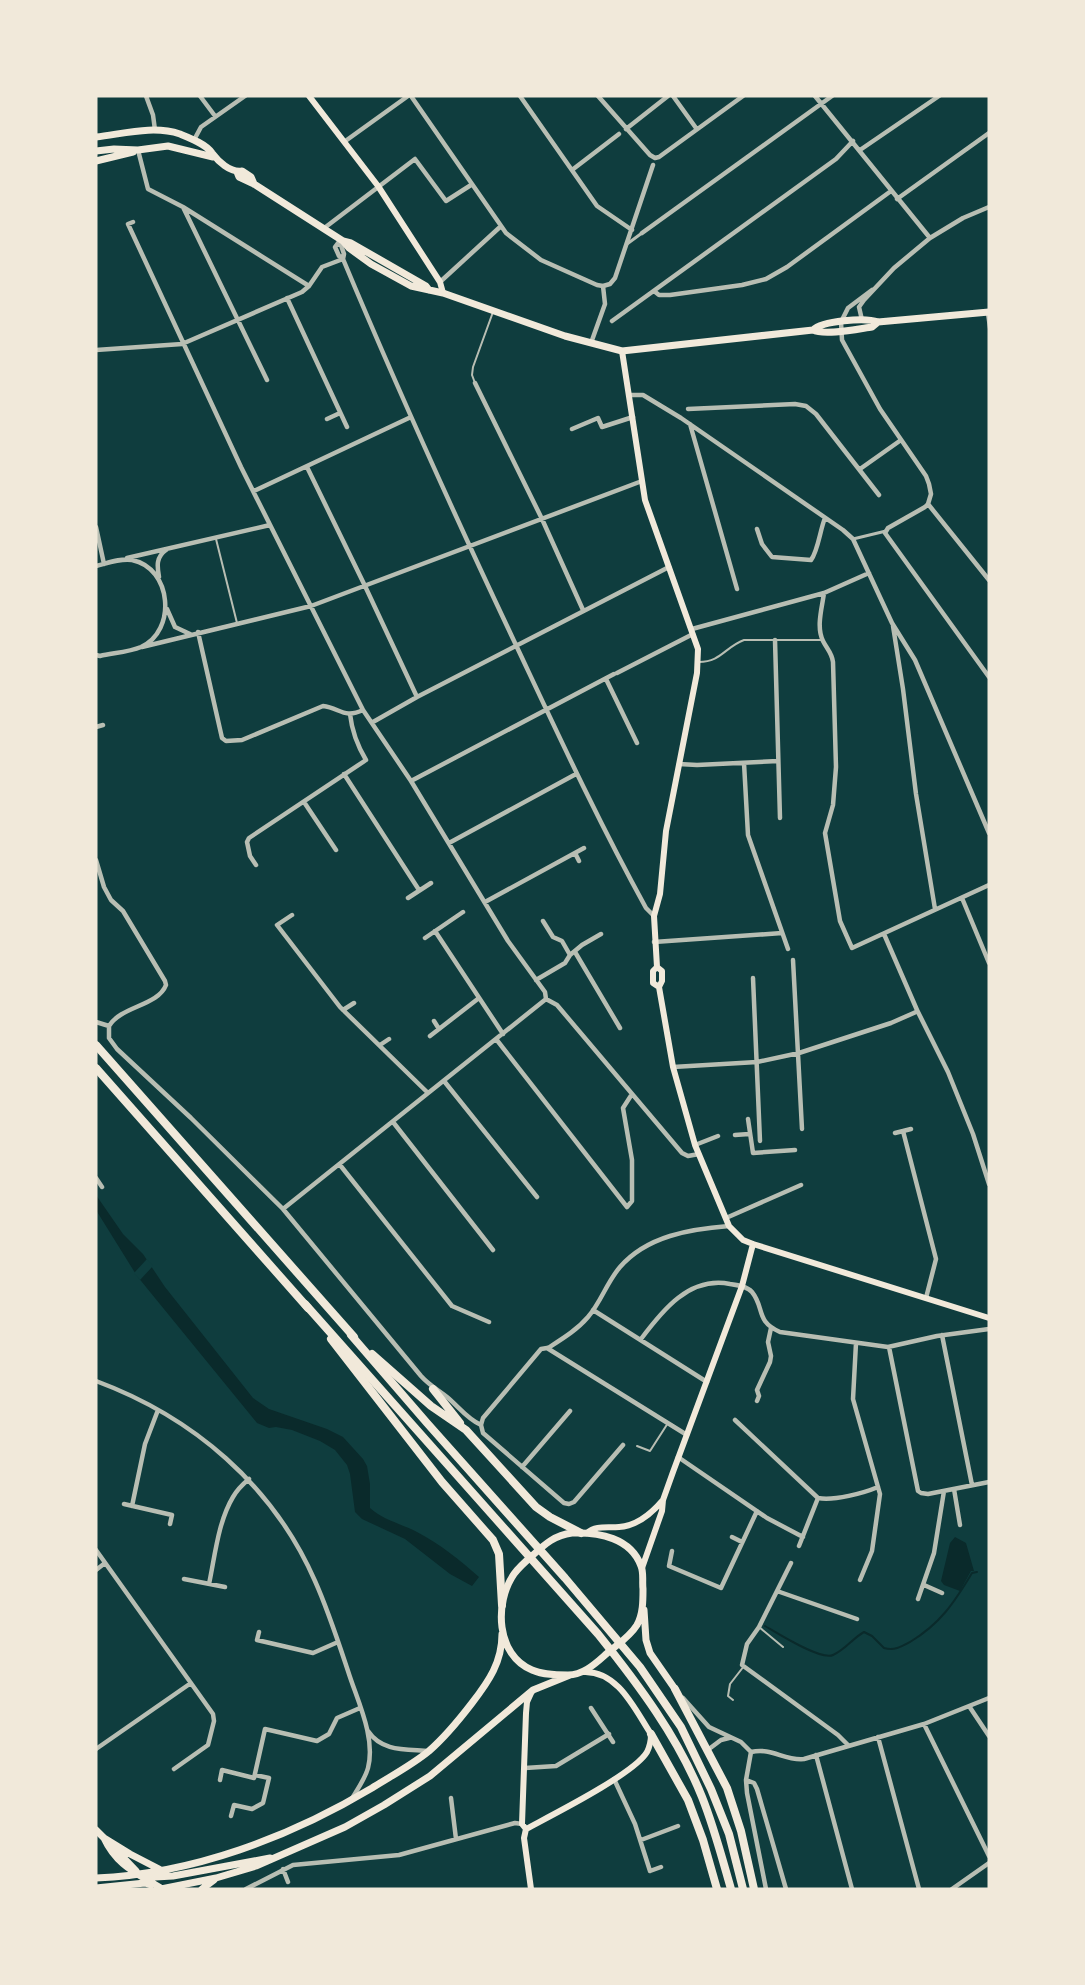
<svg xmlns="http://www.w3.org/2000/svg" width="1085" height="1985" font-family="Signika,sans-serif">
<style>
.water{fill:#0a2a2b}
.pier{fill:#0f3d3e}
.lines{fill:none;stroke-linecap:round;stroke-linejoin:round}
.stream{stroke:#0a2a2b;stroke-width:2}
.service{stroke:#b8beb3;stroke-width:2}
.pedestrian{stroke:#b8beb3;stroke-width:3}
.minor{stroke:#b8beb3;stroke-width:4.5}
.secondary{stroke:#f1e9da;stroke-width:6}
.primary{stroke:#f1e9da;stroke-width:7}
.trunk{stroke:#f1e9da;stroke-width:8}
.motorway{stroke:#f1e9da;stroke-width:8}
</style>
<rect width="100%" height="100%" fill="#0f3d3e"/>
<path class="water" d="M96,1195l27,39 20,20 22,33 88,111 16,11 58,20 16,8 20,22 4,7 3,18v24c13,12 32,16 47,24 23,12 43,28 62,45l-7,9 -22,-12 -45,-35 -43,-20 -7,-7 -5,-38 -3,-9 -12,-15 -15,-9 -28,-11 -16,-3 -7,1 -12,-5 -120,-147 -41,-66z
M955,1537l11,6 8,28h-3l-11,20 -16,-6 -3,-4 9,-38z"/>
<path class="pier" d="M147,1259l6,7 -13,14 -6,-7z"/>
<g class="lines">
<path class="stream" d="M765,1626c12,7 56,35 68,29 12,-5 20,-17 31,-23l8,4 12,12c10,3 17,-1 26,-6 30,-18 44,-39 62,-69l5,-1"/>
<path class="service" d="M987,315l2,14
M475,383l-3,-8 1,-8 20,-55
M216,539l21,84
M699,662c22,0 26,-15 45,-22h79
M637,1446l13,5 18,-28
M759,1627l24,20
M733,1700l-5,-4 2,-12 14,-18"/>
<path class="pedestrian" d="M627,244l15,-11
M853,539l33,-8"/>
<path class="minor" d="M146,96l7,19 2,15
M200,96l15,20
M411,96l95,137 35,27 56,25 6,1
M520,96l77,110 35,24
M598,96l52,59 5,3 4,-1 84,-61
M673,96l23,32
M815,96l115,142
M626,129l42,-33
M194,140l7,-13 44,-31
M344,142l64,-46
M138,150l10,39 35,18 126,79
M860,150l79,-54
M572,170l47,-36
M897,199l92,-66
M183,207l84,173
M133,222l-5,2 113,243 122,243 48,71 97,160 37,51 1,7
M323,229l92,-70 31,42 25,-16
M642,233l190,-137
M338,243l-3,4 4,9 4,1
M338,244l3,1 3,9 -1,5c54,129 112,257 172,384 42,89 83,178 131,265l8,8
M440,282l60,-55
M603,286l7,-2 5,-6 38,-113
M872,290l-24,18 -7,14 1,18 38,69 46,67 3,8 2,10 -3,10 -3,3 -37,21 -3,5 104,144
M654,291l5,4h11l72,-10 24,-6 21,-12 104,-76
M287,298l60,129
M862,320l-3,-13 5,-7 30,-32 36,-30 33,-20 26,-11
M612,321l224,-162 17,-18
M591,343l14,-39 -2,-18
M96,350l86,-6 120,-52 7,-6 13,-19 21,-8
M475,383l67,136 41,91
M630,395h13l38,23 162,112 10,9 39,84 23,37 74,173
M688,409l107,-5 11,2 10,8 63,81
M327,419l13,-6
M690,424l47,165
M572,429l26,-11 4,9 31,-10
M307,467l58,119 52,111
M860,469l41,-29
M254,491l157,-74
M928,504l61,76
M96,527l8,37
M757,529l5,15 10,13 39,3c7,-9 9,-30 14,-42
M127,558l143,-33
M96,566c12,-3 24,-8 36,-6 40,8 45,71 9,87 -12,5 -28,6 -41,9l-4,-1
M159,577c-2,-11 -3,-20 7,-27
M824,593c-2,15 -8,34 -1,48 4,8 9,12 10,21l3,105 -3,38 -8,28 15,88 12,27 137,-63
M167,609l8,18 15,7
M893,626l10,63 13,105 19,115
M692,629l132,-36 45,-20
M198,632l24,106 4,3 16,-1 81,-34c17,2 21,13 40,4
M775,640l5,178
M142,647l169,-41 331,-125
M617,673l76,-39
M606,679l31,64
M373,722l44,-25 252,-130
M96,727l7,-2
M744,763l4,72 40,114
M679,764l18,1 81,-4
M344,774l75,116
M411,781l203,-107
M304,802l32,48
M449,843l127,-69
M575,853l4,8
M96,860l8,27 7,13 12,11 42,70 1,4c-8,21 -45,21 -57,41
M256,865l-6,-9 -3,-14 2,-4 117,-78c-9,-15 -14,-28 -16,-46
M408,898l23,-15
M962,898l27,65
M485,902l99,-54
M292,915l-15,10 63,82 88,86
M543,921l10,16 9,4 8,14
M435,931l68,103
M884,934l33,76 31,62 25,62 16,50
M425,938l38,-26
M654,942l128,-9
M575,952l45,76
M793,960l9,169
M753,978l7,163
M536,980l29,-17 5,-8 12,-10 19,-11
M546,999l11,6 125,148 6,3 11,-2
M343,1010l11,-7
M434,1021l5,8
M96,1022l13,4
M109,1026v12l8,11 74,69 92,91 138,167c8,9 17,14 26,21 11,9 20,22 34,28l2,8 81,70 5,1 5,-2 49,-57
M430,1036l49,-38
M496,1039l131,168 5,-6v-41l-9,-52 9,-14
M380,1045l9,-6
M673,1067l84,-5 42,-9 92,-30 25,-11 1,-2
M444,1081l93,116
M748,1119l5,34 42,-3
M393,1122l100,128
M903,1131l33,128 -10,39
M895,1133l16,-4
M735,1135l14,-1
M695,1145l23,-9
M340,1165l112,141 37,16
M96,1178l6,9
M283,1209l263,-210
M726,1218l75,-33
M593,1310l114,72
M942,1335l30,150
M641,1339c21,-28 48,-63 89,-55 7,1 17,2 22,8 13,16 3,29 28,40l108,15 49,-11 52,-7
M856,1343l-3,56 27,95 -8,57 -12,29
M889,1347l29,144 3,2 7,1 61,-12
M548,1348c14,-9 29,-18 40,-31 13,-15 19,-35 32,-50 27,-31 70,-38 109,-41
M96,1381c97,36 177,104 219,200 13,29 23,60 33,90 9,29 28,66 20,97 -3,11 -11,22 -17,32
M757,1401l2,-5 -2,-6 13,-28 1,-6 -3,-14 3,-14
M735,1420l83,78
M481,1425l2,-7 58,-69 6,-1 140,87
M678,1457l89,61 36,19
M522,1467l48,-56
M954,1489l6,36
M818,1498c16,3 46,-5 60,-11
M124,1504l48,11 -2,9
M132,1506l13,-62 13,-34
M732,1537l10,5
M799,1546l19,-48
M96,1550l117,164 1,7 -6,24 -34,24
M672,1551l-3,15 52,22 36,-77
M791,1563l-32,64 -12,17 -5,21 96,70 10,10
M96,1570l9,-7
M184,1579l41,8
M209,1584c6,-28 9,-62 24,-87 4,-7 10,-13 16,-18
M924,1585l18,8
M777,1591l80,28
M918,1599l16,-46 10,-62
M259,1632l-2,8 56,13 25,-11
M683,1698l26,29 32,15 10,10
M969,1706l20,30
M591,1708l22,34
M924,1724l65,132
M368,1731c14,21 38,18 61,20
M878,1737l41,152
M96,1749l95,-66
M709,1749l12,-9 8,-2
M751,1752c21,-5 33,9 53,7l120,-35 65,-26
M751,1752l-5,28 1,13 19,96
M816,1755l36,134
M525,1768l31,-2 53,-32
M614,1779l21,45 15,47 11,-4
M220,1780l2,-10 32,8 11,-49 52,12 12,-7 8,-16 23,-10
M746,1780l8,3 3,6 29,100
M451,1798l5,41
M231,1816l3,-11 18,4 11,-6 6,-25 -14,-3
M641,1840l37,-14
M283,1869l5,13
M246,1889l47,-24 106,-10 116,-32 7,1
M952,1889l37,-26"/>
<path class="secondary" d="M309,96l69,90 62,96 3,11
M622,351l23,149 53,149 -1,24 -31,158 -6,63 -6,22 3,51 5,4v10l-3,6
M657,967l-4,4v12l6,4 14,80 22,78 34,81 14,14 10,4 236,74
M587,1533c9,-8 20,-5 32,-6 18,-1 33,-14 44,-27
M642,1568l20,-57 1,-11 10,-28 69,-186 11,-42
M526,1829c26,-14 108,-55 121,-77 3,-6 4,-12 4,-18 -16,-24 -33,-64 -68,-62
M526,1829l-4,-5 4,-111 1,-11 5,-11
M526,1829l-2,9 7,51"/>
<path class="primary" d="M96,137c27,-3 57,-12 84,-3 10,4 26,10 32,19 6,8 18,20 30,18l9,6 3,7
M96,151l18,-2 24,1 30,-4 45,11
M96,161l37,-9
M237,172l2,5 15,7 89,57 8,2 75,43 3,4
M343,241l6,7 22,16 40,22 32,7 122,43 57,15 191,-21c11,6 45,-1 59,-3l6,-5
M813,330c9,-9 52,-13 65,-8l111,-10
M572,1533c27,-1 59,5 69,33 3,7 1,16 2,23 0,12 0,25 -6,36 -8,13 -22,21 -33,31 -10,9 -22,19 -36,19 -11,0 -25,0 -36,-5 -36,-15 -38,-67 -18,-96 5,-7 12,-13 19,-19 12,-11 22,-20 39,-22z
M644,1610l2,30 4,13 25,36
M96,1830l11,11
M104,1838c13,28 33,35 58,51
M104,1838l26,16 29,15
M115,1849l21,22
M142,1874l13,3 18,-1 97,-18
M96,1878c97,-4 194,-41 276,-90 19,-12 40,-23 57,-37 16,-14 30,-31 43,-48 17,-22 30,-41 30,-69
M96,1888l49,-5 6,2
M161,1889l55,-11 40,-12 89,-39 39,-22 46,-29 103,-86 37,-15
M202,1889l12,-9"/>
<path class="trunk" d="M96,1045l258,292
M96,1068l212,240
M331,1339l111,143 51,58 6,14 3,51
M372,1354l59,52 35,24 70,77 14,10 31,16
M433,1389l27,34"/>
<path class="motorway" d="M305,1304l293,330c40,50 80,103 104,163 12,30 20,61 29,92
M351,1335l76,88 138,155 75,89 41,60 30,62 18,45 14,55
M675,1689l52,99 14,43 13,58
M651,1734l37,66 15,40 14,49"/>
</g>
<rect width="1085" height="1985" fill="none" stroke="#f1e9da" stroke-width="195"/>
</svg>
